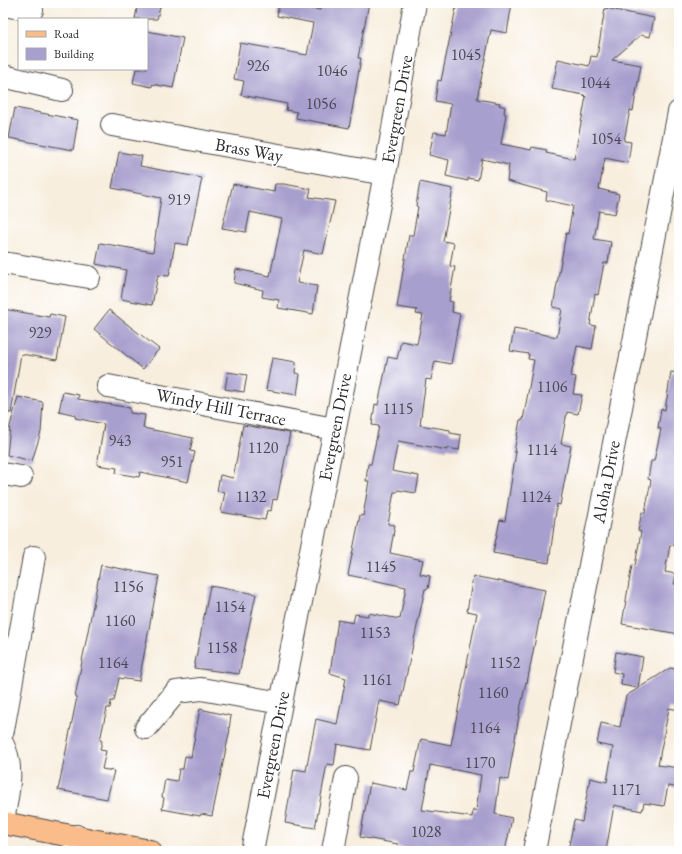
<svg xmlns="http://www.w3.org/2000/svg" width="682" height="854" font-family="'EB Garamond',serif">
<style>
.building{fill:#a79fcd;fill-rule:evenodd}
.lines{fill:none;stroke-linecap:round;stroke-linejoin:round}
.minor-casing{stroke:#4a4846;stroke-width:24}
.major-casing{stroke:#4a4846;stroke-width:24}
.minor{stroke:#fff;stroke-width:22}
.major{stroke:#f9bc8a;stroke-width:22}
.labels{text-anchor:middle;stroke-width:3.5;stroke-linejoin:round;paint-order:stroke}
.number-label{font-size:16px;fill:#4a4854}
.street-label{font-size:18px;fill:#2b2b2b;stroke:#fff}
</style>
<rect width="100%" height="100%" fill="#fff"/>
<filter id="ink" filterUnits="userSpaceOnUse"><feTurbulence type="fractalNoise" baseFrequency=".025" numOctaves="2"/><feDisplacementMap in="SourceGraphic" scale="8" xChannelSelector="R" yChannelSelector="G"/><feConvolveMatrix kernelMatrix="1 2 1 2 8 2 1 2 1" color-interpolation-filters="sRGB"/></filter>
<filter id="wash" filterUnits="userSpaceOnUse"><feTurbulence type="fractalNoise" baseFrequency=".012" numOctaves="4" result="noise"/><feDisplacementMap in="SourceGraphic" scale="16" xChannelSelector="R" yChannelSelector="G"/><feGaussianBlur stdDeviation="0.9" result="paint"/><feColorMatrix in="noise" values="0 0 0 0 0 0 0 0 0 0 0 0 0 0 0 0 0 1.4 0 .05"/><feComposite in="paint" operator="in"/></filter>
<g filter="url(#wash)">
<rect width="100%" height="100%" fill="#f8eede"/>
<g id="blocks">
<path class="building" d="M138,3h23l-4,16h-22z
M279,3l41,7 1,-7h48l-11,55h3l-12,70 -53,-10 1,-6 -11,-2 1,-6 -46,-9 3,-14 -10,-2 6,-36 67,12 6,-32 -36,-7z
M457,3h55l-5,30 -16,-3 -14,69 23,4 -1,2 6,2 -1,6 2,1 -5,30 30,6 1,-3 15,3 -1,3 28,6 12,-62 -2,-2 -32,-6 6,-30 31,7 2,-10 6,1 8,-49 49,10 -4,19 -9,-2 -29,25 29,5 -8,46 -3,-1 -6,31 7,1 -3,21 -23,-5 -6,31 20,5 -4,20 -16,-3 -5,28 17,3 -3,21h-4l-6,32 -3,-1 -5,31 6,1 -4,23 -15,-3 -6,30 5,1 -3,17 9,1 -4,19 -11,-2 -6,32 10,2 -11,59 -3,-1 -8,59 -56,-10 7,-33 5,1 11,-69h-2l6,-32h3l11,-60 -6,-1 1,-5 -19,-3 4,-22 43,8 5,-28 -9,-2 13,-74 2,1 5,-28 -27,-6 1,-8 -40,-11 2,-16 -27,-6 -4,21 -10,-2v3l-22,-5 3,-16 -20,-5 5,-23 12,2 5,-30 -16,-3 3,-21 3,1z
M147,31l36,7 -10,50 -21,-4v3l-19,-4 3,-14h11z
M15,108l63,12 -5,30 -64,-12z
M119,152l23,4 -2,10 62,12 -14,67 -13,-2 -6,33 -11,-1 -6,30 -31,-6 5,-29 -30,-6 4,-21 53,9 8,-54 -49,-10z
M420,182l33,7 -10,52 11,2 -4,23 5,1 -6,34 4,1 -1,10 8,2 -9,50 -16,-3 -4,19 -5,-1 -6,46 30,5v3l11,2 -2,15 -12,-2v2l-49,-9 -6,30 27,5 -3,17 -18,-3 -1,2h-3l-6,32 7,1 -5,28 33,7 -3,14 10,2 -2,13h-3l-25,116 -21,-4 -9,49 -33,-6 -3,21 -7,-1 -12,64 -30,-5 9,-54 12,2 10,-52 21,5 9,-46 -16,-5 8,-53 15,3 2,-9 13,2v-3l32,6 6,-32 -58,-12 12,-60 3,1 6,-35h-3l2,-17h3l8,-38 -7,-1 3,-21 3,1 10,-48 9,2 4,-18 16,3 6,-29 -7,-1 1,-4 -20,-3 12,-72h4l5,-28 -2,-1z
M233,184l41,8 1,-8h9l27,5 -2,8 26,4 -12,53 -19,-4 -7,33 20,3 -4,28 -35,-6 1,-8 -17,-3 1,-7 -29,-7 2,-14 34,7 12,-57 -32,-7 -4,20 -24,-4z
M3,309l46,8 1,-3 15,3 -8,43 -36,-6 -10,59 -8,-1z
M109,310l50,39 -16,20 -49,-40z
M272,358l24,4 -1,11 5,1 -3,21 -31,-5z
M228,372l19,3 -3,17 -19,-3z
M671,372l8,1v173l-9,-1 -5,27 11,2 -2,10 5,1v49l-57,-10 10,-59 3,1 6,-34 -3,-1 4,-19 3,1 6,-33 -3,-1 3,-18h3l7,-32 -3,-1 3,-19 4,1z
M63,392l16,3 -1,4 52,9v5l15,2 -2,13 50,10 -3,13 5,1 -7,30 -48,-10 -1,5 -23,-4 1,-5 -20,-3 7,-41 -29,-6 1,-3 -17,-4z
M18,397l25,5 -2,30 -9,29 -25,-6 3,-29z
M243,425l47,8 -13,67 -4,-1 -2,12 -4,-1 -2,10 -44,-8 4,-20 -8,-1 3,-16 13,3z
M101,565l58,11 -20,105 -20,-3 -5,23h-3l-1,7h-3l-7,32 2,1 -2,9 6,1 -4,18 12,2 -7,28 -49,-9 19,-93h-2z
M473,576l72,14 -18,93 -1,-1 -6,28 -12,70 -8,-2 -5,36 17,4 -7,33h-81l-27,-4 1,-3 -38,-7 10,-54 37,7 4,-18h3l7,-33 30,6 26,-132 -10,-2zM430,765l51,10 -5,36 -3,-1 -1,7 -50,-7z
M210,586l46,8 -17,80 -45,-6z
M616,652l27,5 -5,31 -17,-3 1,-11 -9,-2z
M670,668l9,2v40l-10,-2 -11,57 21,3v20l-11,-2 -4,20 -20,-3 -2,8 -28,-6 -8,46h-38l6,-31 8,2 8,-44 17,4 6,-35 -16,-3 4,-21 19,4 6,-31z
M200,709l31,7 -2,13h1l-18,87 -11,-2 -1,2 -38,-7 2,-11 -2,-1 3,-18 12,2 2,-12h4l2,-13 6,1z"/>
</g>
</g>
<g filter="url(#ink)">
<use href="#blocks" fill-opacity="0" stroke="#4a4846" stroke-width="1"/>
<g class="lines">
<g class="minor-casing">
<path id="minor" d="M3,5l29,5
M3,76l59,14
M112,125l273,49
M3,263l86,14
M108,386l226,43
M3,474l18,3
M146,728l30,-36 25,-3 80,14
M3,730l31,-173
M3,745c12,24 4,51 0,76
M74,851l2,-15
M252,851l133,-677 30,-171
M333,851l13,-73
M534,851l145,-739"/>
</g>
<g class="major-casing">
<path id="major" d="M3,823l147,28"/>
</g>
<use href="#minor" class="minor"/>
<use href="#major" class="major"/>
</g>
</g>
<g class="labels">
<g class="number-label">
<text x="466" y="60">1045</text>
<text x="258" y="71">926</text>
<text x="332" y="76">1046</text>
<text x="595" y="88">1044</text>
<text x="321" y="109">1056</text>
<text x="606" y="144">1054</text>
<text x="179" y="205">919</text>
<text x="40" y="338">929</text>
<text x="552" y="392">1106</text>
<text x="398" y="414">1115</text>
<text x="120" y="446">943</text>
<text x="263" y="453">1120</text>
<text x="542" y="455">1114</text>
<text x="172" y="467">951</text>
<text x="251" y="502">1132</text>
<text x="536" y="502">1124</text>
<text x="381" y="572">1145</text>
<text x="128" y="592">1156</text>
<text x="230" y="612">1154</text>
<text x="120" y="626">1160</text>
<text x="375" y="638">1153</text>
<text x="222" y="653">1158</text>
<text x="113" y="668">1164</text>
<text x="505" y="668">1152</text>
<text x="377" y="685">1161</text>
<text x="493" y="698">1160</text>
<text x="485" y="733">1164</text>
<text x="480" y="768">1170</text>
<text x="626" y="795">1171</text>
<text x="426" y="837">1028</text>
</g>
<g class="street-label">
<text transform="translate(397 109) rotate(-80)" y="6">Evergreen Drive</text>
<text transform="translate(249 150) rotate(10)" y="6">Brass Way</text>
<text transform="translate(221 407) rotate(11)" y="6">Windy Hill Terrace</text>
<text transform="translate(335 427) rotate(-79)" y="6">Evergreen Drive</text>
<text transform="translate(606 482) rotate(-79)" y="6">Aloha Drive</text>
<text transform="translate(273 745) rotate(-79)" y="6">Evergreen Drive</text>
</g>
</g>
<rect width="682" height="854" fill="none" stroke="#fff" stroke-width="16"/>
<rect x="18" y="18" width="130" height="52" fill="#ffffff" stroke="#aaaaaa"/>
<rect x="26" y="31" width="20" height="6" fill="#f9bc8a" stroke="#aaaaaa"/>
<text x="54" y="38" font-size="12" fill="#2b2b2b">Road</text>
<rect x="26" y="48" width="20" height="12" fill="#a79fcd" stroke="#aaaaaa"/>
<text x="54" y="58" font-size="12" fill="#2b2b2b">Building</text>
</svg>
